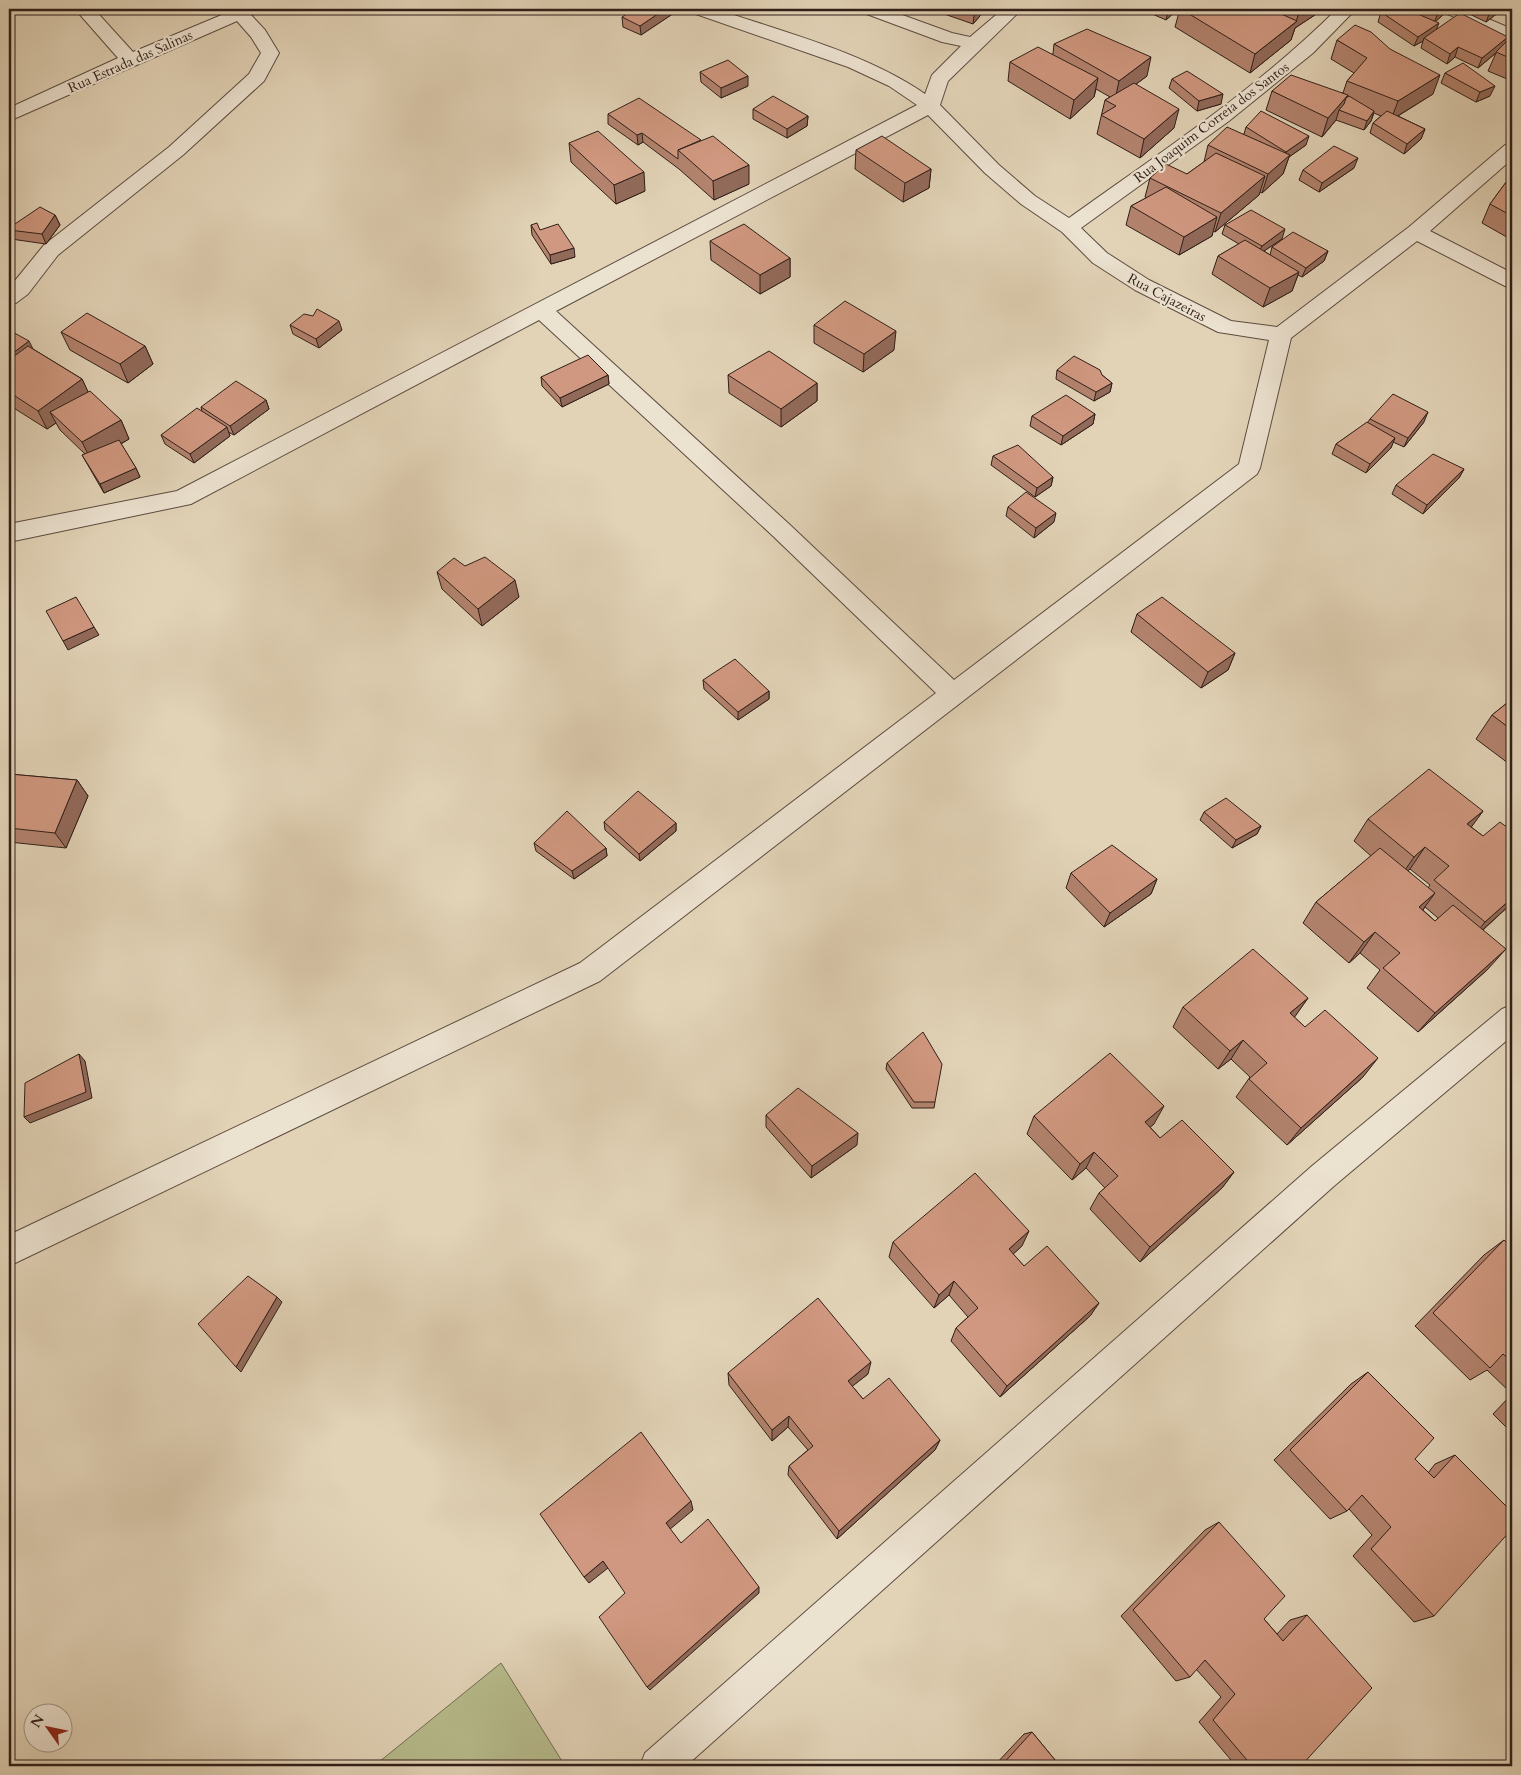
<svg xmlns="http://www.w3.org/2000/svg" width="1521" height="1775" font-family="Cardo,serif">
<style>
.green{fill:#b6bb8c;stroke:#736d52}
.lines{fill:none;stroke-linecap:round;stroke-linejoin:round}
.minor-casing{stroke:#5c4c40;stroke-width:2}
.minor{fill:#ece2d0;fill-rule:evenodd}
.wall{fill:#b3836e;stroke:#301f19;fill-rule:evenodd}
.shaded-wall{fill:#926a5a;stroke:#301f19}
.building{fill:#d09880;stroke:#301f19}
.labels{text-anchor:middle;stroke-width:4.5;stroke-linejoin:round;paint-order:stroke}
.far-street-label{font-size:14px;fill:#301f19;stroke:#ece2d0}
</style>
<rect width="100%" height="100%" fill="#e2d3b7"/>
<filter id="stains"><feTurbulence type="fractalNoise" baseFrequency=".004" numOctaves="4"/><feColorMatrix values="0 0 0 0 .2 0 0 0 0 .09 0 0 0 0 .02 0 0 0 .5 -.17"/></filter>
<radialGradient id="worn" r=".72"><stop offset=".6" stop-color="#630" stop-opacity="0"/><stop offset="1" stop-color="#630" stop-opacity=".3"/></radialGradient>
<path class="green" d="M501,1663l64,103h-191z"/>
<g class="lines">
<g class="minor-casing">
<path id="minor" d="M75,9h19l39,43 103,-43h24l-3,4 -6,2 14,15 14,23 -15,28 -81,74 -125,100 -30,39 -12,9 -7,2v-17l35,-43 125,-98 80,-73 12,-21 -10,-16 -14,-16 -228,100v-13l109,-50z
M690,9h26c67,23 150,44 209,85l7,-19 29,-29 -19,-4 -78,-29 -3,-4h25l66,24 18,4 33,-28h19l-74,72 -8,24 59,60 36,31 34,22c92,-66 188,-129 268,-209h19l-43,44 -84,68 -148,107 26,25 42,27 82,41 46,6 132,-100 96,-82 7,-2v16l-82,72 82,42v15l-7,-2 -88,-45 -126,97 -31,130 -3,6 -657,507 -591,285v-31l571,-272 356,-270 -163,-157 -234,-216 -348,184 -182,38v-18l168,-33 740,-386 -28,-19 -41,-19 -155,-54zM928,115l57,58 36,31 41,28 31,31 42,27 83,42 51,8 -30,124 -285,216 -165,-156 -233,-213z
M1442,9h23l47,20v12l-67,-28z
M1512,1005v31l-178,150 -648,580h-46l5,-13 667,-587 190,-157z"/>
</g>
<use href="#minor" class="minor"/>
</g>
<path class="wall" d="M930,9h56l-13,15z
M1141,9h37l-12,11z
M1180,9h144l-29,19 -4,12 -41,33 -75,-46z
M1386,9h62l-1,2 -12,11 2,7 69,13 6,-6v45l-24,-10 8,-18 -18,15 -23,-11 -8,7 -26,-16 2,-7 -9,5 -36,-24 3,-10z
M1459,9h44l-17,13z
M674,13l-33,22 -18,-8 -1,-10z
M1337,40l96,54 -35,22 27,13 -4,10 -17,15 -34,-21 3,-10 8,-7 -7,-3 -3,8 -7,9 -28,-10 -14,17 -56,-27 6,-19 71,2 4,-12 7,-8 -23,-14z
M1054,44l93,32 -11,8 38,44 -34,30 -43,-24 8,-34 5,-3 -14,-8 -2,8 -24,22 -62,-38 2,-19 43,-8z
M700,72l48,14 -27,12 -20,-16z
M1445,73l45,23 -14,6 -35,-19z
M1172,79l49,25 -24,7 -28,-23z
M753,109l55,7 -1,10 -20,12 -34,-19z
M608,114l141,70 -35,16 -35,-31 -36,-27 -5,3 -30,-21z
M1246,127l60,18 -17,12 -6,17 -21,19 -2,-1 -1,3 -44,37 -2,-1 -1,5 -33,19 -53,-30 5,-19 15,-8 -1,-1 5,-19 37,-4 17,-12 4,-17 36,-11z
M569,143l76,48 -29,13 -45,-42z
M856,150l75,19 -2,19 -26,14 -48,-33z
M1354,168l-35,24 -20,-12 4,-10z
M1512,174v66l-30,-17 8,-19z
M55,215l5,10 -14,19 -35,-5 -2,-5v-6z
M531,225l9,5 35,27 -24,7 -19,-29z
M1225,225l57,14 -18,12 6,4 2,-8 56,4 -4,10 -22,16 -4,-2 -6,16 -29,16 -51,-33 6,-18 21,-12 -17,-10z
M710,241l80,17v19l-30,17 -49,-34z
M290,325l52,5 -23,18 -26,-14z
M814,325l80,25 -31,22 -49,-29z
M9,330l24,19 49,30 6,13 33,28 8,19 -8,5 15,24 4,9 -36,16 -22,-38 3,-1 -25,-24 -4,-7 -9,6 -38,-24z
M61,332l84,14 8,18 -25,19 -58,-33z
M1057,370l45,5 10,8 -2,9 -16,9 -38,-22z
M608,375l1,9 -47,23 -20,-21 -1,-9z
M728,375l89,8v18l-36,26 -52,-34z
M266,400l3,9 -35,26 -6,-3 2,4 -36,27 -29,-19 -4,-9 41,-23 -1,-5z
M1095,414l-2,10 -32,21 -31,-19 2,-10z
M1370,419l54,3 -20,25 -11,-5 -2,6 -25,25 -34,-19 4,-10 32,-22z
M993,456l60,21 -2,9 -16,11 -44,-32z
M1464,469l-5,9 -36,36 -31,-20 4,-9z
M1008,507l46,15 -20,16 -28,-22z
M437,572l82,25 -37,29 -40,-37z
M1137,614l98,39 -7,17 -27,18 -70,-56z
M703,680l66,11v8l-31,21 -34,-31z
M1512,699v67l-36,-27 16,-24z
M9,774l68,6 11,16 -22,52 -57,-6z
M1483,811l-12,16 12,9 29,-5v72l-29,27 5,39 -70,63 -51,-44 13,-18 -20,-17 -11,10 -46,-40 13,-21 55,-46 -17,-15 14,-22zM1410,869l20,16 -2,3 -20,-17zM1425,907l13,11 -3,3 -12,-11z
M1204,812l57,14 -4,8 -25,14 -32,-28z
M604,822l72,1v8l-36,30 -35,-31z
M534,843l72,5 1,8 -33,23 -38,-28z
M1071,873l86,6 -6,15 -47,33 -38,-39z
M1308,998l-14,19 11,10 58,50 -76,68 -51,-48 14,-20 -19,-18 -13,10 -45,-42 10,-20z
M887,1063l48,39 -1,6h-22l-26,-39z
M766,1115l91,30 -46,33 -45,-51z
M1034,1116l120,8 -4,3 10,11 74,34 -12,16 -82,74 -50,-53 9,-16 6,-5 -19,-20 -14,12 -45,-46z
M1504,1240l8,8v185l-19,-19 19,-20 -25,-24 -17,10 -55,-54 69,-71z
M893,1242l129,4 -9,8 11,12 75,37 -9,13 -90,81 -49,-56 5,-13 12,-11 -19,-22 -15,13 -45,-51z
M1368,1372l47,87 13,14 7,-9 20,-9 -21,161 -20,6 -61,-66 19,-21 -23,-26 -2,2 -17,8 -56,-59 77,-76z
M728,1373l140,1 -16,12 11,13 77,41 -5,10 -98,89 -49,-64 1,-9 19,-16 -20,-23 -16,14 -43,-56z
M1219,1522l45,97 13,15 13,-14 17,-5 -6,151h-65l-37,-44 22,-25 -25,-28 -6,8 -14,4 -55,-65 84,-86z
M1032,1732l28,34h-66l30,-32z"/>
<path class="shaded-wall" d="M665,9h9v4l-33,22 -1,-9z
M975,9h11l-13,15z
M1169,9h9l-12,11z
M1300,9h24l-29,19 -4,12 -41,33 5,-19 41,-32z
M1443,9h5l-1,2 -13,12 4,-10z
M1495,9h8l-17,13 4,-10z
M1439,23l-4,10 -11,5 -1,3 -9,5 4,-9z
M1508,37l-4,9 -26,22 4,-10z
M1458,47l-3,10 -8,7 3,-10z
M1151,57l-4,19 -32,24 4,-19z
M1440,75l-7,19 -42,26 7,-19z
M748,76v10l-27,12v-10z
M1098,78l-4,19 -24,22 4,-19z
M1495,86l-5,10 -14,6 4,-10z
M1223,94l-2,10 -24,7 2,-10z
M1348,95l-6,16 -3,-1 -3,10 -14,17 6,-19z
M1179,109l-5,19 -34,30 4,-19z
M1374,111l-3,10 -7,9 3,-9z
M808,116l-1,10 -20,12v-9z
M1425,129l-4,10 -17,15 3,-10z
M642,133l1,9 -5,3 -1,-10z
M1309,136l-3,9 -17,12 -6,17 -21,19 6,-19 15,-13 3,-9z
M1358,158l-4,10 -35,24 3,-9z
M749,165v19l-35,16 -1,-19z
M931,169l-2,19 -26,14 2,-19z
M644,172l1,19 -29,13 -2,-19z
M1265,176l-6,19 -44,37 6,-19z
M55,215l5,10 -14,19 -4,-10z
M1217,217l-5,19 -33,19 5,-18z
M1285,229l-3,10 -24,16 4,-9z
M574,248l1,9 -24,7 -1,-9z
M1328,251l-4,10 -22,16 4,-9z
M790,258v19l-30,17v-19z
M1299,272l-7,19 -29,16 7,-19z
M339,321l3,9 -23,18 -3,-9z
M896,331l-2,19 -31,22 1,-18z
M29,341l9,18 -29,22v-25z
M145,346l8,18 -25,19 -8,-19z
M608,375l1,9 -47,23 -2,-9z
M82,379l9,19 -41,14 6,11 -9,6 -9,-18z
M817,383v18l-36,26v-18z
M1112,383l-2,9 -16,9 2,-9z
M266,400l3,9 -35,26 -4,-9z
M1428,412l-4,10 -20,25 4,-9z
M1095,414l-2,10 -32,21 2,-9z
M121,420l8,19 -38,21 -9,-18z
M227,427l3,9 -36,27 -4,-9z
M1395,438l-4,10 -25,25 4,-9z
M136,468l4,9 -36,16 -4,-9z
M1464,469l-5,9 -36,36 4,-9z
M1053,477l-2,9 -16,11 2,-9z
M1056,513l-2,9 -20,16 2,-10z
M515,580l4,17 -37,29 -4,-17z
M94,627l5,8 -31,15 -5,-9z
M1235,653l-7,17 -27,18 7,-16z
M769,691v8l-31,21v-8z
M77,780l11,16 -22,52 -11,-15z
M1483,811l-16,22v-9z
M676,823v8l-36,30 -1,-7z
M1261,826l-4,8 -25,14 4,-8z
M1425,847l-15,22 -11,10 15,-22z
M606,848l1,8 -33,23 -2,-8z
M1157,879l-6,15 -47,33 6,-14z
M1435,893l-16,22v-8z
M1512,898v5l-44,40 17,-21z
M1375,932l-15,21 -11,10 15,-21z
M1506,949l-18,20 -70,63 17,-19z
M1308,998l-14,20 -4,-5z
M1243,1040l-12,19 -13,10 12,-18z
M79,1054l6,7 7,37 -62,25 -6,-6z
M1378,1058l-15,19 -76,68 14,-17z
M1164,1106l-10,18 -19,16 10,-18z
M858,1133l-1,12 -46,33 1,-12z
M1094,1152l-8,16 -14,12 8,-16z
M1234,1172l-12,16 -82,74 10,-15z
M1029,1231l-7,15 -20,18 7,-15z
M954,1281l-5,14 -15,13 5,-13z
M277,1297l5,5 -41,70 -5,-5z
M1099,1303l-9,13 -90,81 7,-11z
M871,1362l-3,12 -23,18 3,-11z
M789,1416l-1,11 -16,14v-11z
M940,1440l-5,10 -98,89 2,-8z
M691,1501l2,9 -24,20 -3,-7z
M603,1561l5,7 -19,15 -5,-6z
M759,1587v6l-109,97 -3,-3z"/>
<path class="building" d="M634,9h31l-25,17 -18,-9z
M1181,9h89l27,12 -42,33z
M1386,9h20l33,14 -21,14 -37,-25z
M1428,9h15l-5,4z
M1483,9h12l-5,3z
M1460,13l48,24 -26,21 -24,-11 -8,7 -26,-16z
M1355,25l16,7 19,17 50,26 -42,26 -51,-20 20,-23 -30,-18z
M1087,29l64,28 -32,24 -65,-37z
M1512,36v23l-16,-7z
M1038,47l60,31 -24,22 -64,-38z
M728,60l20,16 -27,12 -21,-16z
M1463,63l32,23 -15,6 -35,-19z
M1187,71l36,23 -24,7 -27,-22z
M1291,75l57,20 -20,23 -56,-27z
M1134,83l45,26 -35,30 -43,-24 15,-9 -11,-6z
M773,96l35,20 -21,13 -34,-20z
M1349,96l25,15 -7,10 -28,-11 5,-6 2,-6z
M639,98l62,42 -23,10v9l-36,-26 -5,2 -29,-21z
M1261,111l48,25 -23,16 -40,-25z
M1387,111l38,18 -18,15 -34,-21z
M1227,127l63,28 -22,19 -60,-29z
M598,131l46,41 -30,13 -45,-42z
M713,136l36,29 -36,16 -35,-31z
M882,136l49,33 -26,14 -49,-33z
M1334,146l24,12 -36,25 -19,-13z
M1216,153l49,23 -44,37 -71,-35 16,-14 21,10z
M1512,174v42l-22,-12z
M1166,187l51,30 -33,20 -53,-31z
M40,207l15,8 -13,19 -33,-4v-2z
M1251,210l34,19 -23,17 -37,-21z
M537,223l3,7 18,-6 16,24 -24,7 -19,-30z
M744,224l46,34 -30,17 -50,-34z
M1293,232l35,19 -22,17 -34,-21z
M1245,240l54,32 -29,16 -52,-32z
M845,301l51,30 -32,23 -50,-29z
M317,309l22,12 -23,18 -26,-14 14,-11 9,2z
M87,313l58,33 -25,18 -59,-32z
M9,330l20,11 -20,15z
M28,346l54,33 -44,32 -29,-19v-32z
M769,351l48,32 -36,26 -53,-34z
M588,355l20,20 -48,23 -19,-21z
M1074,356l26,14 2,5 10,8 -16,9 -39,-22z
M236,381l30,19 -36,26 -29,-19z
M90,391l31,29 -39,22 -32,-30z
M1393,394l35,18 -20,26 -38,-19z
M1066,395l29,19 -32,22 -31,-20z
M197,408l30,19 -37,27 -29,-19z
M1367,422l28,16 -25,26 -34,-20z
M119,440l17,28 -36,16 -18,-29z
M1018,445l35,32 -16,11 -44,-32z
M1433,454l31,15 -37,36 -31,-20z
M1026,492l30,21 -20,15 -28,-21z
M485,557l30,23 -37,29 -41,-37 17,-14 11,8z
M76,597l18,30 -31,14 -17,-30z
M1162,597l73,56 -27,19 -71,-58z
M735,659l34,32 -31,21 -35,-32z
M1512,699v31l-20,-15z
M1429,769l54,42 -16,13 16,12 17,-14 12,9v67l-27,24 -51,-42 15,-14 -24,-19 -11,10 -46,-38z
M9,774l68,6 -22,53 -46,-5z
M638,791l38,32 -37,31 -35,-32z
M1226,798l35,28 -25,14 -32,-28z
M567,811l39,37 -34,23 -38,-28z
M1112,845l45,34 -47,34 -39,-40z
M1380,848l55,45 -16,14 16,14 18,-16 53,44 -71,64 -52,-45 17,-15 -25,-21 -11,10 -48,-40z
M1253,949l55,49 -18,15 15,14 20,-17 53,48 -77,70 -52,-49 18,-16 -24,-23 -13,11 -47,-44z
M923,1032l19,32 -7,38h-21l-27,-39z
M1110,1053l54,53 -19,16 15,16 22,-18 52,52 -84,75 -51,-54 19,-17 -24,-24 -14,12 -46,-48z
M79,1054l7,38 -62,25 1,-34z
M798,1088l60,45 -46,33 -46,-51z
M975,1173l54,58 -20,18 15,17 23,-20 52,57 -92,83 -51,-58 22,-20 -24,-27 -15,14 -46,-53z
M1504,1240l8,8v114l-9,-8 -13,14 -57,-55z
M248,1276l29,21 -41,70 -38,-43z
M818,1298l53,64 -23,19 15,18 26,-21 51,62 -101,91 -50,-65 24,-20 -24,-30 -17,14 -44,-57z
M1368,1372l66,66 -19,21 19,19 21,-23 57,57v17l-78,87 -63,-67 20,-22 -29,-32 -15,16 -57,-61z
M641,1432l50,69 -25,22 15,20 27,-24 51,68 -112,100 -48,-70 26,-24 -22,-32 -19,16 -44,-63z
M1219,1522l66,74 -21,23 19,22 24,-26 65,73 -71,78h-49l-39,-46 22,-26 -30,-34 -15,17 -57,-67z
M1032,1732l28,34h-59z"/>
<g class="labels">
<g class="far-street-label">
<text transform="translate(130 61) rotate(-24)" y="5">Rua Estrada das Salinas</text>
<text transform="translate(1211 122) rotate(-37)" y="5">Rua Joaquim Correia dos Santos</text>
<text transform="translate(1167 297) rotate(28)" y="5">Rua Cajazeiras</text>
</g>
</g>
<rect width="1521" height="1775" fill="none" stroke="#e2d3b7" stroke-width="30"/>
<rect x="10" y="10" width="1501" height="1755" fill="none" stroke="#301f19" stroke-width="2.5"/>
<rect x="15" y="15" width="1491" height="1745" fill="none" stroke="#301f19"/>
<g transform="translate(48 1728) rotate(303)"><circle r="24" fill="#ece2d0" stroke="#a19487"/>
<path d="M0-4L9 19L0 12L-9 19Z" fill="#8f2418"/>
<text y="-8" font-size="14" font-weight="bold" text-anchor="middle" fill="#301f19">N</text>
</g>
<rect width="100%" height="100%" filter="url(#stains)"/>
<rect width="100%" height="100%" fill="url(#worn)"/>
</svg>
